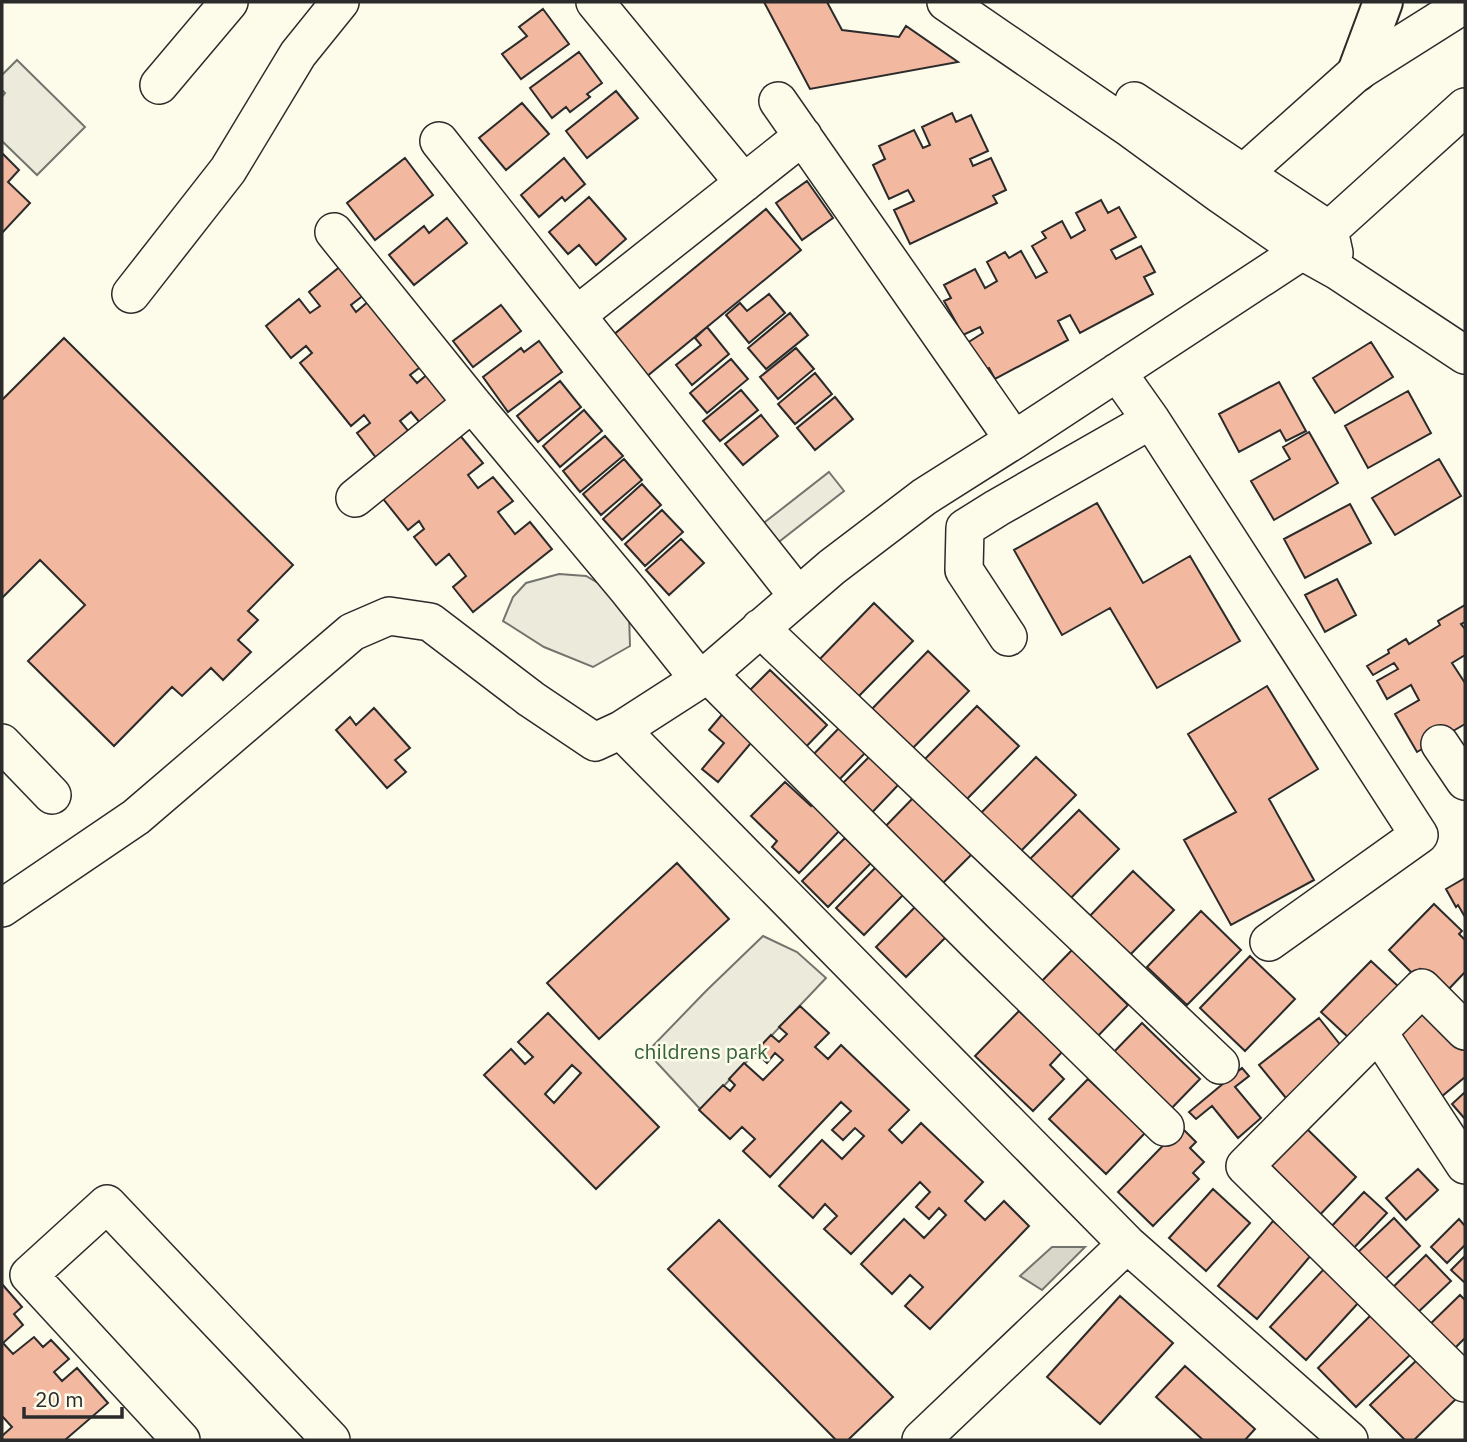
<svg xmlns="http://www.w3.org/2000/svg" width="1467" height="1442" font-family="'IBM Plex Sans',sans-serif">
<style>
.green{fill:#ecebdb;stroke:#74746e;stroke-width:2}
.water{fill:#d8d7c9;stroke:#74746e;stroke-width:2}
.building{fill:#f2b8a0;stroke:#2b2b2b;stroke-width:2;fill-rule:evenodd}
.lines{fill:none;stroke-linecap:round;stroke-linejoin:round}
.minor-casing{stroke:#2b2b2b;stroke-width:40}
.major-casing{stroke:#2b2b2b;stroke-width:42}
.minor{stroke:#fdfbea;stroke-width:37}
.major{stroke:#fdfbea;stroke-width:38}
.labels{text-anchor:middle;stroke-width:5;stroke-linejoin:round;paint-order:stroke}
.park-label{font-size:21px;fill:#34623c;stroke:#fdfbea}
</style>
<rect width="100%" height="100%" fill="#fdfbea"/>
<path class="green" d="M17,60l68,67 -48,48 -35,-34v-44l3,-4 -3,-3v-15z
M829,472l15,19 -73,57 -15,-19z
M559,574l27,2 26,15 17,23 1,32 -37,21 -49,-20 -41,-26 10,-24 13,-14z
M763,936l34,16 29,26 -125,132 -54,-58 59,-61z"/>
<path class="water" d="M1052,1247h33l-43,43 -22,-14z"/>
<path class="building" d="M764,2h63l15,28 57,7 7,-11 52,36 -148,27z
M543,9l26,35 -48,35 -19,-25 25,-18 -8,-9z
M579,52l23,31 -15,11 3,3 -20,15 -4,-5 -14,11 -22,-30z
M616,91l22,27 -51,40 -21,-27z
M522,103l27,31 -43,36 -27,-32z
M952,113l4,9 15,-7 17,36 -18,8 3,7 18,-8 15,32 -13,6 4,7 -87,41 -16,-34 20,-9 -6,-11 -19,9 -16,-34 12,-6 -6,-13 35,-16 9,18 7,-3 -8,-18z
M2,153l17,17 -11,12 22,21 -28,30z
M405,158l28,37 -58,45 -28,-37z
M564,158l21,26 -20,17 -3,-4 -23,20 -18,-22z
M807,181l26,37 -31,22 -26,-37z
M589,197l37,42 -30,26 -17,-20 -11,9 -19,-22z
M1101,200l7,13 11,-6 17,30 -25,13 5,9 25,-13 14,26 -11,5 9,17 -73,39 -10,-18 -12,6 10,19 -73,39 -6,-11 -6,3 -16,-28 16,-10 -3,-6 -17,8 -19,-34 7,-3 -7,-13 31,-16 10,19 12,-7 -10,-19 18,-10 4,6 12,-7 15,27 11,-6 -15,-26 14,-8 -4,-6 20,-11 9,17 14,-8 -9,-17z
M766,209l35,41 -155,127 -34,-41z
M447,218l20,25 -53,42 -25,-30 35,-29 5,7z
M342,265l23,29 -14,11 5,7 14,-12 53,65 -13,10 7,8 12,-10 22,27 -30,24 -10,-12 -11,9 10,12 -33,26 -20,-26 13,-10 -6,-8 -13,11 -51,-63 12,-10 -6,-7 -15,12 -25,-32 33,-27 11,14 10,-7 -11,-14z
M769,294l16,19 -36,30 -23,-28 14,-12 7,8z
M501,305l20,26 -48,36 -20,-26z
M790,313l18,22 -42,34 -18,-21z
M707,327l22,27 -37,31 -16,-20 25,-20 -6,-7z
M64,338l229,227 -45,46 10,9 -20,20 13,12 -28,28 -12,-12 -29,28 -10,-9 -58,59 -86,-85 57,-56 -45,-45 -38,38v-198z
M539,341l23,31 -54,40 -25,-35 38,-29 3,4z
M1371,342l22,35 -58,36 -22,-35z
M796,348l18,21 -36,30 -18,-22z
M731,359l17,20 -41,34 -17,-20z
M815,373l17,21 -37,30 -17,-20z
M560,381l21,26 -43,35 -21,-26z
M1279,382l27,49 -20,10 -6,-11 -41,22 -20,-38z
M741,390l17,20 -38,31 -17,-20z
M1408,391l23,42 -63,35 -23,-42z
M835,397l18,22 -38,31 -18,-22z
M584,410l18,21 -42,36 -17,-21z
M761,415l17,21 -35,29 -18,-21z
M1309,432l29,51 -64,37 -23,-39 39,-22 -7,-12z
M458,433l25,30 -15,12 10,13 15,-11 20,24 -15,11 17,22 15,-12 22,27 -79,63 -20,-25 13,-11 -17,-22 -13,11 -22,-28 10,-8 -5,-8 -11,9 -28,-35z
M605,436l18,20 -43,36 -17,-21z
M624,459l18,21 -41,35 -18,-21z
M1439,459l22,37 -66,39 -23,-37z
M642,484l19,21 -39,35 -19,-21z
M1097,503l46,80 47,-27 50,85 -83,47 -47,-80 -48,27 -48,-85z
M1350,504l21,39 -66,35 -21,-39z
M662,510l21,22 -38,34 -20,-22z
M681,539l23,24 -35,32 -23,-25z
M1337,579l19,36 -31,17 -20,-37z
M874,603l39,38 -58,59 -39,-37z
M1465,605v17l-4,2 4,5v26l-13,8 13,20v41l-48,28 -22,-38 24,-14 -8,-15 -24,14 -10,-18 21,-12 -4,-6 -21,12 -6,-9 22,-13 -1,-3 18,-11 3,5 31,-19 -2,-4z
M928,651l41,40 -60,61 -40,-40z
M770,670l57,55 -27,28 -57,-56z
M1267,686l51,83 -49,30 45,81 -83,45 -47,-85 52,-28 -48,-78z
M977,706l42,40 -54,55 -42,-40z
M374,708l36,40 -15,12 11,12 -19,16 -51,-58 14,-13 6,8z
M725,711l31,26 -38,45 -16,-13 22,-26 -15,-13z
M841,726l26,25 -34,35 -26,-25z
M872,754l29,28 -38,40 -30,-29z
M1036,757l40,38 -59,60 -40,-38z
M785,782l26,24 3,-4 28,26 -43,45 -27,-26 5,-6 -26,-25z
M915,796l59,56 -38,38 -58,-56z
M1079,810l40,39 -54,55 -41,-39z
M845,838l26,25 -43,44 -26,-26z
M677,863l52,56 -130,120 -52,-56z
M876,867l28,27 -40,41 -28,-27z
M1133,871l41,39 -49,50 -40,-39z
M1465,878v39l-7,-12 -2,2 -10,-18z
M1434,904l28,27 -3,3 6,6v32l-20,21 -25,-24 -6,6 -25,-25z
M916,906l31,30 -41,41 -30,-30z
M1201,911l40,39 -54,55 -40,-38z
M1072,950l56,55 -34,35 -56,-55z
M1250,956l45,43 -50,52 -45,-43z
M1371,961l28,26 -50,51 -28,-26z
M800,1006l29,27 -14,14 13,12 13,-14 68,65 -20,20 13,13 19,-20 62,59 -18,19 20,19 19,-19 25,25 -99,103 -25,-23 18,-19 -13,-12 -18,19 -31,-30 43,-45 20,19 22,-23 -7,-7 -10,11 -13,-12 14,-15 -10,-10 -69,72 -27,-25 13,-13 -12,-12 -12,14 -34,-32 43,-46 20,19 22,-23 -9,-8 -12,12 -11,-10 19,-19 -10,-9 -71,75 -27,-26 12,-12 -13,-12 -12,12 -31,-29 24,-25 7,6 5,-6 -6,-6 15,-16 19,17 20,-20 -8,-7 -8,10 -12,-11 16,-17 8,7 8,-8 -8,-7z
M1430,1008l35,42v27l-24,20 -49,-57z
M1019,1011l43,41 -12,13 14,14 -31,32 -58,-55z
M548,1013l111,114 -63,62 -112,-114 27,-26 14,15 8,-7 -15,-15zM572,1065l9,8 -27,30 -9,-9z
M1319,1018l27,34 -60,46 -27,-33z
M1142,1023l58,56 -33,34 -58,-56z
M1242,1068l7,8 -14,11 26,31 -23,20 -26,-32 -16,13 -7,-7z
M1088,1079l57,54 -39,41 -57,-55z
M1465,1092v27l-13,-15z
M1303,1125l53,52 -42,44 -54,-53z
M1181,1127l15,15 -6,6 14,14 -11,11 6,6 -46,47 -35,-34z
M1418,1169l20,21 -32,30 -20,-22z
M1213,1189l37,34 -44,48 -37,-33z
M1364,1192l23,21 -37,39 -22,-22z
M1394,1218l26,28 -39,37 -26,-28z
M1459,1219l6,7v19l-18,18 -16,-16z
M719,1220l174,177 -45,43h-12l-168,-171z
M1273,1221l39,33 -55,65 -39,-33z
M1426,1255l25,26 -37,35 -25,-25z
M1465,1256v27l-14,-13z
M1324,1269l36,32 -54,59 -36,-33z
M2,1284l20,23 -8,7 9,11 -20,18 10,11 21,-17 9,10 8,-7 18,19 -15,13 8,9 15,-13 31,35 -43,37h-63v-4l10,-9 -10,-11z
M1460,1295l5,5v38l-17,17 -24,-25z
M1120,1296l53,47 -73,81 -53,-47z
M1372,1314l39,40 -55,53 -38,-39z
M1420,1357l38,40 -44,43h-9l-35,-35z
M1185,1366l70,63 -10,11h-42l-47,-43z"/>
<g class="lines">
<g class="minor-casing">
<path id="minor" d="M595,2l149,181
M946,2l185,127 89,65 82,57 36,20 127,84
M159,85l70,-83
M778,101l236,339
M1134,101l195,129 5,23
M439,141l359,455
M1226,189l131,-117 108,-68
M334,232l138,171 157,188 70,88
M131,294l97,-124 70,-116 42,-52
M577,315l226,-179
M1117,372l34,48 268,415 -150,107
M355,498l117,-95
M760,628l460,437
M1008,637l-44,-67 1,-42 32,-20 154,-88
M708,674l269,269 188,184
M621,730l506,514 222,196
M2,743l50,52
M1440,744l25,37
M2,908l134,-91 216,-185 37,-16 41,6 101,77 64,43 26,-12 87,-56 124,-107 92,-70 90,-57 288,-189 27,-21 136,-123
M1465,1031l-43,-43 -177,178 220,217
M1378,1032l87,133
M181,1440l-152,-165 78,-71 224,236
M921,1440l206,-196"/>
</g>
<g class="major-casing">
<path id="major" d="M1357,72l26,-70"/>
</g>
<use href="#minor" class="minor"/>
<use href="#major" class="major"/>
</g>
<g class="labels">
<g class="park-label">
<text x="701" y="1059">childrens park</text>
</g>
</g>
<rect width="1467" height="1442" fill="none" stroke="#2b2b2b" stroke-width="7"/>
<path d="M24 1407v10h98v-10" fill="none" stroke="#2b2b2b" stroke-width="3.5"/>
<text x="35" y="1407" font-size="21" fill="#2b2b2b" stroke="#fdfbea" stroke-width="5" paint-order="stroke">20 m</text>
</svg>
